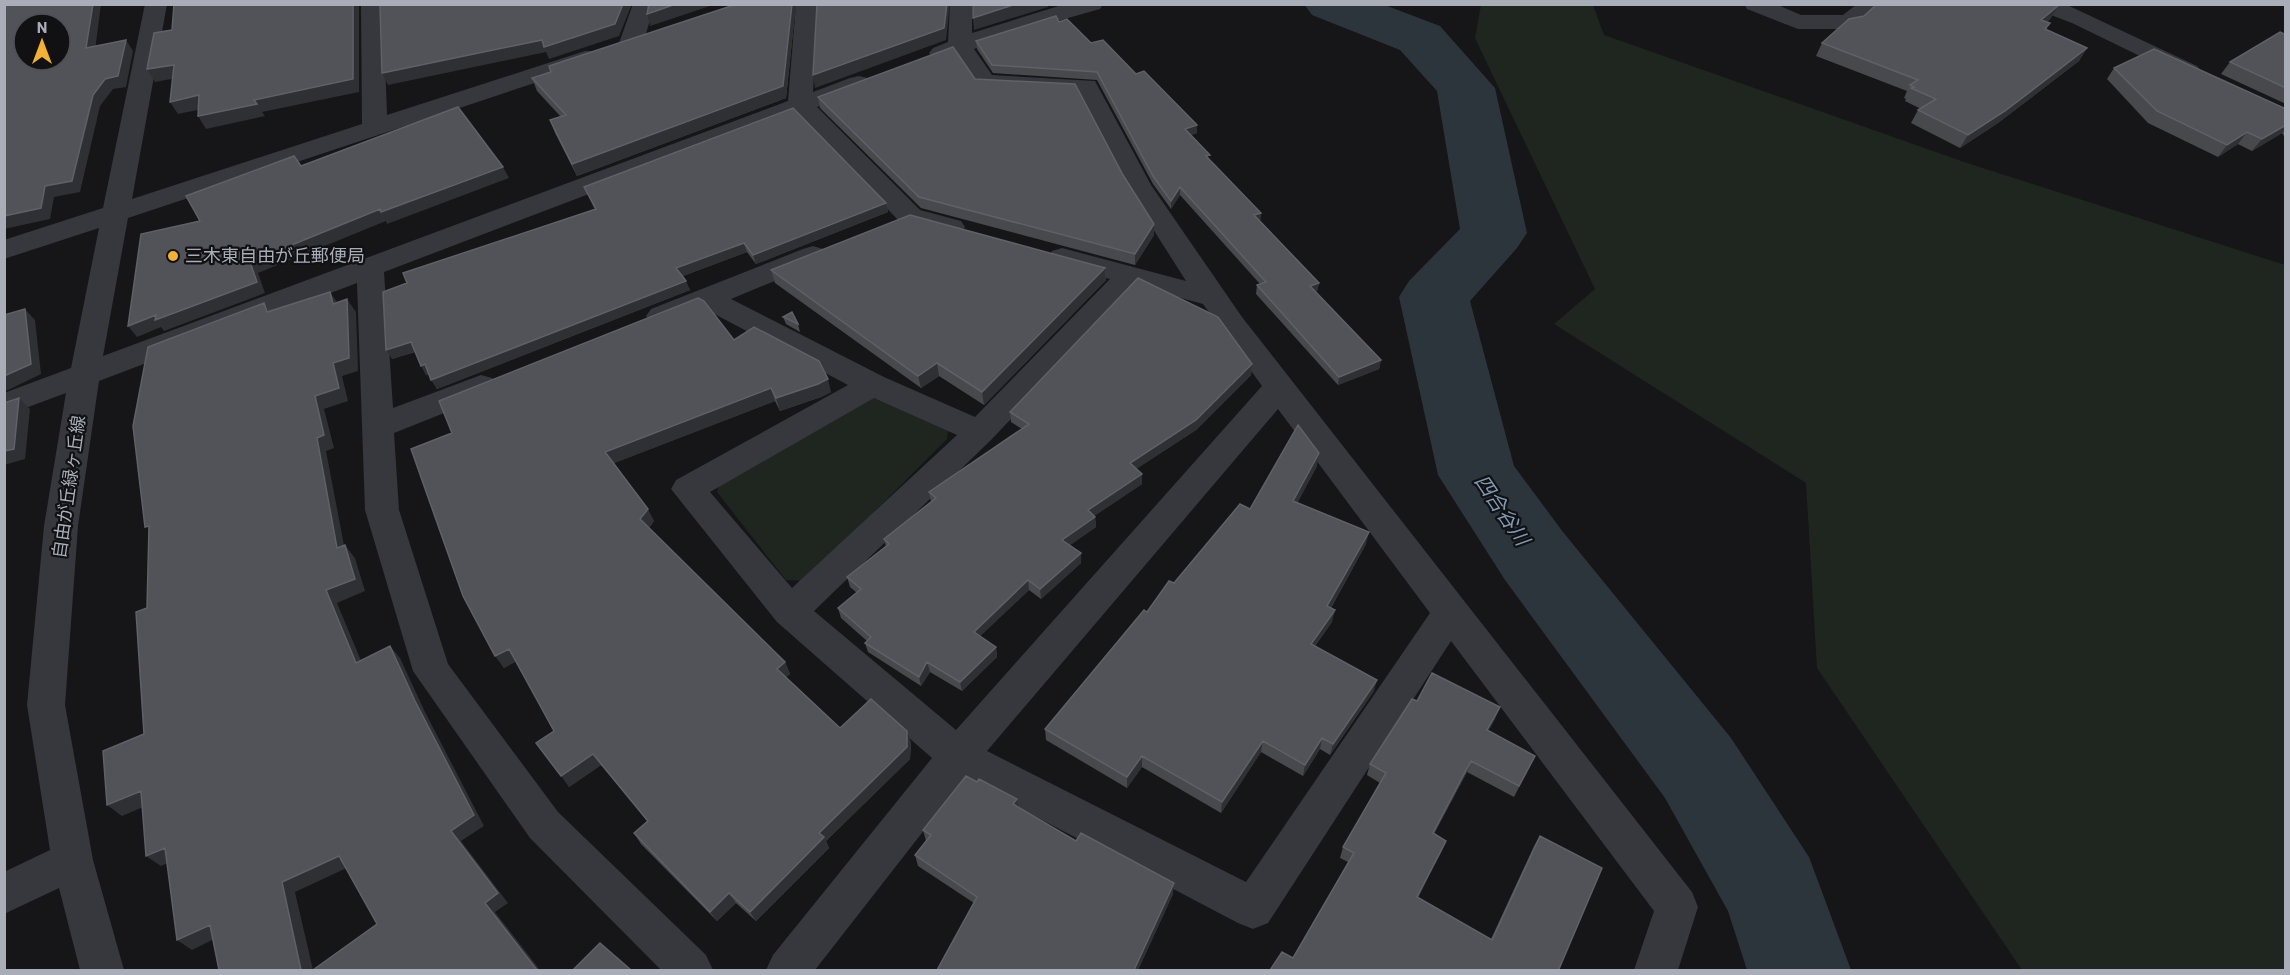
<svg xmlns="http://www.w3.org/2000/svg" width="2290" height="975" font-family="Barlow,'Noto Sans JP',sans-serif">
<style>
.green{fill:#1e261f}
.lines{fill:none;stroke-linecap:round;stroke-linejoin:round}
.river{fill:#2c353c;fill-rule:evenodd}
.minor{fill:#37383d;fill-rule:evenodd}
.wall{fill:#47494d}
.shaded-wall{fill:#2f3033}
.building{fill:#525359;stroke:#5f6168;stroke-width:1.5;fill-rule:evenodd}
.poi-dot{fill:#f2b134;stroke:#111113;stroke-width:2}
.labels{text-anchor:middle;stroke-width:4.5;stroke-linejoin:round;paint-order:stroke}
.poi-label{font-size:18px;fill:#a8adb8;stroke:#111113;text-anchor:start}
.street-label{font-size:18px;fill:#a8adb8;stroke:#111113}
.water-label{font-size:20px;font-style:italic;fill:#7f9bb3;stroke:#111113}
</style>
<rect width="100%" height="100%" fill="#161618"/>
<path class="green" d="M1481,5h112l11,30 363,128 318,102v705h-263l-205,-302 -11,-185 -252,-159 41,-35 -120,-251z
M878,396l70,34 -1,9 -142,142 -19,-1 -69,-88 4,-14 118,-67z"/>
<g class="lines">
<path class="river" d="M1304,4h78l58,22 55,62 32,145 -10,15 -47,53 44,165 49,66 168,206 78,119 42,113h-104l-19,-59 -63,-113 -160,-218 -67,-105 -39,-178 10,-16 51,-52 -23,-138 -37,-41 -88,-35z"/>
<path class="minor" d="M145,4h22l-35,195 230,-75 -1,-120h22l4,111 198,-64h16l4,5 -4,5 -473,157 -25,138 685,-255 8,-97h22l-5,88 37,-14 9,-2 9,2 3,5 -3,5 -51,19 103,103 41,11 4,6 -4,6 -10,3 -51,-14 -103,-107 -413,157 9,136 88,-33 11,3 4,8 -4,8 -98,39 5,77 49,154 110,148 148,143 7,15h-52l-131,-132 -117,-167 -48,-161 -8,-227 -258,98 -21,145 -13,179 28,155 31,110h-44l-21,-82 -55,26v-42l46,-22 -23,-145 17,-179 22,-133 -62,23v-23l67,-25 28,-140 -95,31v-19l99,-32z
M633,4h22l-12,39 -4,5h-16l-4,-5z
M950,4h22v29l93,-29h38l-3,5 -85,24 -41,16 18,26 103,6 56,104 91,132 450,575 6,15 -20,63h-44l20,-59 -203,-270 -183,282 -15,6 -15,-6 -274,-144 -149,191h-49l7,-15 159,-197 -155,-136 -106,-133 5,-9 172,-95 -143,-76 -44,17 -10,-3 -5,-7 5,-7 152,-60 10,-3 10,3 4,6 -4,6 -92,38 153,78 91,40 135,-138 -58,-16 -4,-6 4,-6 10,-3 124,33 -61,-96 -48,-92 -92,-4 -9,-2 -21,-31 -14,4 -8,-2 -4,-5 4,-5 15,-6zM1137,286l66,18 59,82 -306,344 -142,-119 177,-171zM874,398l83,37 -165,153 -82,-96zM1278,409l152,204 -184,269 -259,-131z
M1744,4h32l25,11h42l14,-11h25l-25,23 -8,2h-51l-51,-20z
M2032,4h33l132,62 4,5 -4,5h-16l-109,-53 -37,-14z"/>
</g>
<path class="wall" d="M737,4h59l-10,94 -209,78 -22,-43 -5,-13 11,-3 -24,-26 -5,-13z
M2051,18l-4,4v8l40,18 -8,13 -81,62 -38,25 -49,-25 7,-13 3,-1 -16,-8 1,-2 -2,-1 3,-7 -91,-35 6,-13z
M1059,22l77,52 61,51v8l-6,2 19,25 51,53 -1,8 59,62 -2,8 -2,1 66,68 -2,9 -41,16 -82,-91 1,-9 3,-1 -80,-89 -9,14 -18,-25 -56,-104 -104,-7 -16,-24 -1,-8z
M2286,35v69l-65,-30 9,-12z
M2114,68l172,41v30l-4,-6 -30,18 -14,-7 -20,13 -70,-34 -41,-44z
M975,79l148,96 31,49v11l-19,30 -214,-57 -101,-100 -2,-11z
M584,187l302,16 2,9 -132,52 -9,-12 -64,24 7,14 -253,99 -8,-15 -3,1 -11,-23 -23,7 15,-76 188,-73z
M1105,268l1,12 -122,125 -45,-29 -18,12 -146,-105 -4,-13z
M783,317l15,7 2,8 -14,-8z
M734,340l97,52 -10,5 -41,14 -5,-10 -161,62 40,58 -5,7 136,134 5,12 -4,3 54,51 71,14 -1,17 -84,82 3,7 -73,73 -20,-18 -19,18 -76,-77 -7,-11 13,-12 -46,-56 -32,22 -15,-56 -38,-70 -12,7 -41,-72z
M1252,364l-1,11 -55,55 -60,39 6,5v10l-48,32 1,1 1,10 -26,18 11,8v10l-40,36 -12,-9 -49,46 16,11 1,10 -35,34 -32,-19 -9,14 -53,-34 -3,-9 2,-2 -26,-23 -3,-10 19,-15 -7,-6 -3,-10 39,-30 -2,-8 47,-37 -2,-10 93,-63 -11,-7 -1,-10z
M1317,466l-20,37 69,41 -35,64 1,14 -17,24 59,45 -44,64 -10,-6 -17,27 -42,-24 -40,61 -79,-46 -15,21 -81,-48 -1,-11 102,-117 27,-29 76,-74z
M1417,701l78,18 -7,12 47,25 -21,41 -47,-25 -33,62 12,7 -28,57 73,41 43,-93 6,-10 19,133 -266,-11 55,-96 -8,-4 3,-11 37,-64 -13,-8 3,-11z
M977,782l40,17 1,8 58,34 97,53 -35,76h-201l37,-67 -56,-37 -3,-11 11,-14 -3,-11z"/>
<path class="shaded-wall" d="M93,4h8l-7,54 -8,-10z
M353,4h6v88l-97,20 3,4 -59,13 -8,-13 56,-16z
M623,4h9l-13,32 -70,23 -3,-7 -158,33 -6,-12z
M676,4h40l-66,22 -3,-12z
M792,4h4l-10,94 -209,78 -5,-12z
M947,4h3l-4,36 -131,48 -2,-13z
M1016,4h32v3l-74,23 -1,-12z
M2059,5l-8,13 -17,14 7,-12z
M126,40l7,11 -7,36 -13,2 -13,17 -20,86 -26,5 -4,22 -46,10v-13l41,-30 48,-91z
M2087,48l-8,13 -81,62 -38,25 8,-13z
M174,65l8,12 -27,5 -8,-13z
M199,95l8,13 -29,6 -8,-12z
M1197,125v8l-12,4v-8z
M2286,125v4l-4,4 -30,18 10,-12z
M2247,132l-9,12 -20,13 9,-12z
M503,167l6,11 -122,46 -1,-3 -128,52 7,20 -101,38 -3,-4 -24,10 -9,-11 122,-64 130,-53z
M1180,187v8l-9,14v-8z
M886,203l2,9 -132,52 -3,-9z
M1261,213l-1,8 -6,-6z
M1154,224v11l-19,30v-11z
M744,243l3,9 -67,25 -4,-9z
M1105,268l1,12 -122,125 -2,-13z
M686,281l4,9 -253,99 -6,-9z
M1319,283l-2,8 -8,3 1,-8z
M330,292l9,13 -6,-1z
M347,299l9,13 2,59 -16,5 6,25 -24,8 10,39 -8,3 21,110 -10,-13 -20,-110 -2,-42 18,-33z
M25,309l10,11 6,54 -37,18v-16z
M411,342l6,9 -25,8 -6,-9z
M1381,360l-2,9 -41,16 1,-8z
M937,363l2,13 -18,12 -3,-12z
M425,364l5,9 -4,2 -5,-9z
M1252,364l-1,11 -55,55 -66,43v-10z
M828,379l3,13 -10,5 -41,14 -4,-13z
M771,388l4,13 -163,63 -7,-12z
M19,398l11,11 -5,50 -21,6v-14z
M1319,453l-2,13 -25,47 1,-12z
M1142,474v10l-54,36v-10z
M648,509l6,12 -8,11 -6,-13z
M1095,517l1,10 -33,23 -1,-10z
M1369,532l-3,12 -41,74 2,-12z
M345,545l10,13 10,33 -28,12 30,72 -11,-12 -30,-73z
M1081,553v10l-40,36 -1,-10z
M1028,580l1,10 -54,51 -1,-9z
M1335,610l-3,12 -24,33 3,-11z
M390,646l10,12 25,54 59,114 -23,15 47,62 -13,9 45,58h-3l-52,-67 -34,-72 -36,-130z
M996,647l1,10 -35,34 -2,-9z
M509,649l8,12 -13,7 -9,-12z
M785,662l5,12 -8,6 -5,-11z
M927,662l3,10 -9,14 -2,-9z
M1377,680l-3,11 -44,64 3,-11z
M1500,707l-5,12 -13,23 5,-12z
M907,731l4,11 -1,17 -84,82 3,7 -73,73 -6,-9z
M1322,738l-2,11 -17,27 2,-11z
M1263,741l-2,11 -40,61 1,-11z
M593,754l8,11 -32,22 -8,-11z
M1142,756v11l-15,21v-11z
M1471,761l-4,11 -39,72 5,-11z
M141,791l14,11 -33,14 -15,-11z
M1017,799l2,11 -6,-6z
M1446,841l-4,10 -29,56 4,-10z
M165,848l14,10 -18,8 -15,-10z
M339,856l12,10 -56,26 18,78h-12l-19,-88z
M1174,883l-1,11 -35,76h-4z
M729,893l7,10 -19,18 -7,-9z
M210,925l14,9 -32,16 -15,-10z"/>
<path class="building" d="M4,4h89l-7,44 40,-8 -8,36 -13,3 -12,16 -21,86 -27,5 -4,22 -37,8zM24,24h36v36h-36z
M174,4h179v75l-99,21 3,4 -59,12 1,-21 -29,7 4,-37 -27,4 7,-36 18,-3z
M623,4l-8,20 -71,23 -2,-7 -160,33 -2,-68z
M649,4h27l-29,10z
M737,4h55l-9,82 -211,78 -22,-44 16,-5 -34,-37 19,-6 -2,-6z
M817,4h130l-3,24 -131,47z
M973,4h43l-43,14z
M1877,4h181l1,1 -18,15 9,3 -5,6 42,19 -82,63 -37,24 -50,-25 18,-11 -25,-11 3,-1 -4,-2 8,-5 -96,-37 27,-24 15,-3z
M1056,16l3,6 8,-3 24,24 12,-3 33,34 8,-3 53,54 -12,4 25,26 -4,1 55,57 -7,2 65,68 -9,3 71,74 -42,17 -82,-92 9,-3 -86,-95 -9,14 -18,-25 -56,-104 -105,-7 -16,-24z
M2280,32l6,3v53l-56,-26z
M953,47l22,32 100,5 48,91 31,49 -19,30 -216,-57 -101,-100z
M2154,49l132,60v16l-24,14 -15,-7 -20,13 -70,-34 -43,-43z
M458,107l45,60 -122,45 -1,-3 -130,53 7,20 -102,38 1,-5 -28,11 13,-92 59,-13 -14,-25 108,-40 7,10z
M793,108l93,95 -133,52 -9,-12 -68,25 10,13 -255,99 -6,-16 -4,2 -10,-24 -25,8 -3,-58 24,-9 -4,-10 193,-64 -12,-22z
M910,215l195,53 -123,124 -45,-29 -19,13 -147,-106z
M1138,278l80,39 34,47 -56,56 -66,43 12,11 -54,36 7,7 -33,23 19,13 -41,36 -12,-9 -54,52 22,15 -36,35 -33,-20 -8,15 -54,-34 6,-6 -33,-29 23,-19 -14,-12 42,-33 -5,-5 52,-41 -7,-6 100,-68 -19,-12z
M330,292l3,12 14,-5 2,59 -16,5 6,25 -24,8 9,39 -7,3 20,110 8,-3 10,34 -29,11 30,73 34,-17 25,55 59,114 -23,16 47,62 -13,10 52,67h-224l64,-46 -38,-68 -57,26 19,88h-82l-9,-45 -33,15 -12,-92 -19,8 -5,-65 -34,14 -4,-54 41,-17 -8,-122 11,-4 2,-82 -4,1 -12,-101 15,-79 116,-44 3,9z
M698,298l6,3 30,39 20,-13 65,34 9,18 -10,5 -42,14 -5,-10 -166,64 43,57 -8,10 145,143 -8,7 63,59 31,-29 36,32v16l-88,86 5,4 -74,75 -21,-19 -19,19 -76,-79 14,-12 -55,-67 -32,22 -25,-33 18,-12 -45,-82 -14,7 -32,-60 -52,-147 41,-16 -13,-32z
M25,309l6,55 -27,12v-61z
M792,312l6,12 -15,-7z
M19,398l-5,51 -10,2v-48z
M1298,425l21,28 -26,48 76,31 -42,74 8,4 -24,34 66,36 -44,64 -11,-6 -17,27 -42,-24 -41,61 -80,-46 -15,21 -82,-48 99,-119 3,2 22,-31 5,2 66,-79 10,5z
M1432,673l68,34 -13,23 48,26 -16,30 -48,-25 -38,72 13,8 -29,56 75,43 48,-104 62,32 -43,101 3,1h-292l12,-18 11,6 61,-105 -11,-6 43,-74 -16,-9 42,-65 5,2z
M966,776l11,6 2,-3 38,20 -4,5 63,37 5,-8 93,50 -40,87h-197l40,-73 -62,-42 16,-20 -8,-5z
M600,943l31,27h-58z"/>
<circle class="poi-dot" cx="173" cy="256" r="6"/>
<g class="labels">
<g class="poi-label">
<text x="185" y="262">三木東自由が丘郵便局</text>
</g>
<g class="street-label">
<text transform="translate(69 487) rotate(-82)" y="6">自由が丘緑ヶ丘線</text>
</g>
<g class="water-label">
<text transform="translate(1502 510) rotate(56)" y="7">四合谷川</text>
</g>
</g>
<rect width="2290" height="975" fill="none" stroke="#a8adb8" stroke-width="12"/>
<g transform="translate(42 42)"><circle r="28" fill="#111113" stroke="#4d4f55" stroke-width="1.5"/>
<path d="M0-4.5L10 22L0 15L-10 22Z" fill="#f2b134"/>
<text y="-9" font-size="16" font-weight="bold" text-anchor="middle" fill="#a8adb8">N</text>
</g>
</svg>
